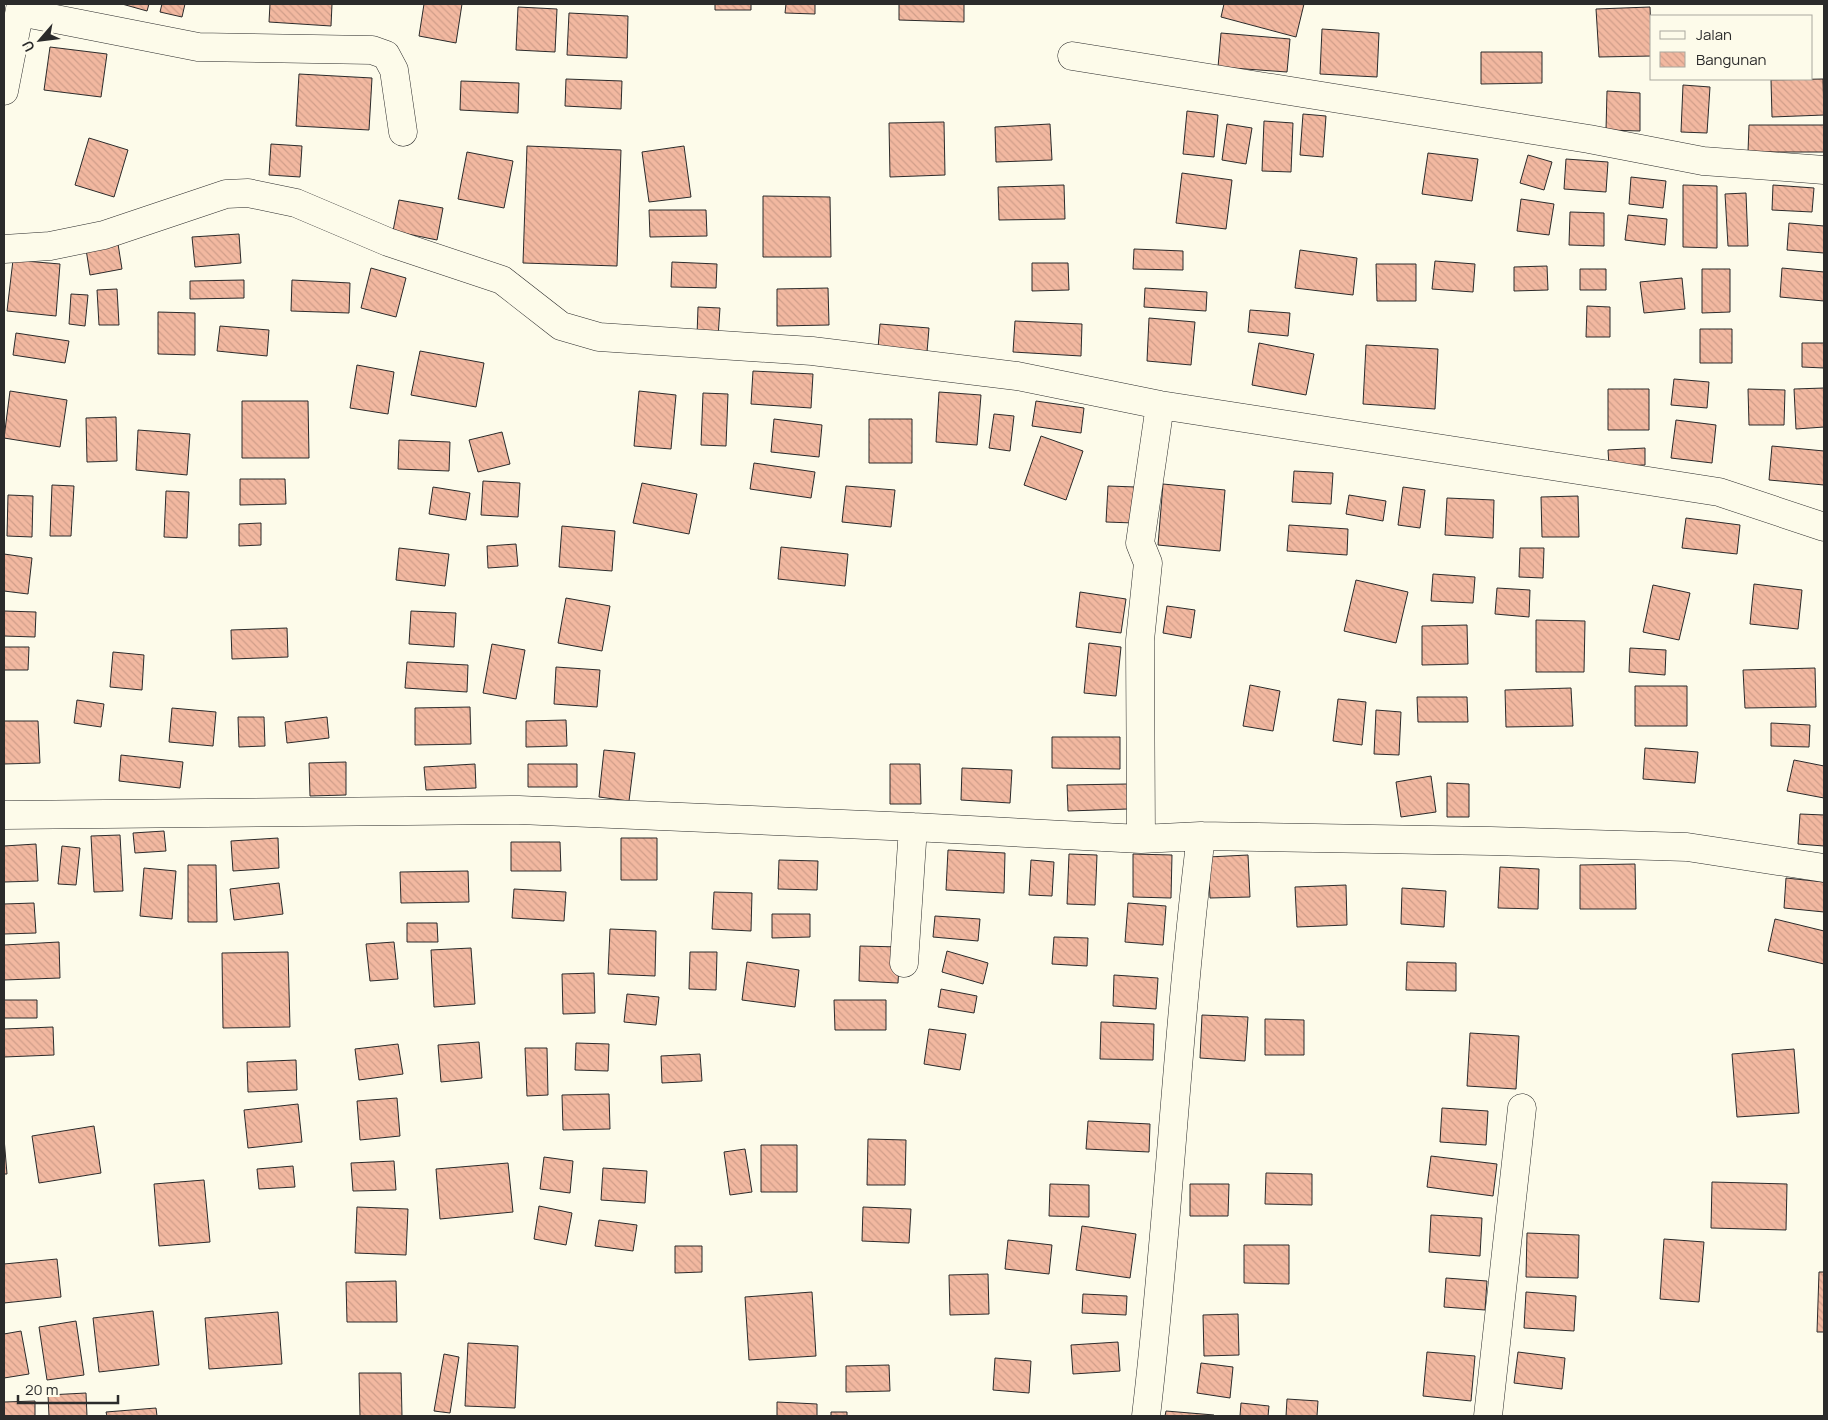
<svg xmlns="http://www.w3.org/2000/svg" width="1828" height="1420" font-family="Manrope,sans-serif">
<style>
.building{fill:url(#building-back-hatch);stroke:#2b2b2b}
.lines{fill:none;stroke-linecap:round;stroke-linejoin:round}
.minor-casing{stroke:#2b2b2b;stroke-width:29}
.minor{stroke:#fdfbea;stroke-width:28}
</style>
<defs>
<pattern id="building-back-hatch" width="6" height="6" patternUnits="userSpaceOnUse" patternTransform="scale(1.25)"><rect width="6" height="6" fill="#f2b8a0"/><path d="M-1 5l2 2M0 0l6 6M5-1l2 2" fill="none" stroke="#d09e8a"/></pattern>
</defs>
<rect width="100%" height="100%" fill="#fdfbea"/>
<path class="building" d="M122,4h27l-2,7z
M162,4h23l-3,13 -22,-5z
M270,4h62l-1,22 -62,-4z
M424,4h38l-6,39 -37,-7z
M715,4h36v6h-36z
M786,4h29v10l-30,-1z
M899,4h65v18l-65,-2z
M1224,4h80l-8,33 -75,-20z
M518,7l39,2 -2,43 -39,-2z
M1650,7l2,49 -53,1 -3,-48z
M569,13l59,3 -1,42 -60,-3z
M1322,29l57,4 -2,44 -57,-3z
M1221,33l69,6 -3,33 -69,-5z
M50,47l57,7 -6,43 -57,-7z
M1481,52h61v31l-61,1z
M299,74l73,4 -3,52 -73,-4z
M566,79l56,2 -1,28 -56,-3z
M1823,79l1,36 -52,2 -1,-37z
M461,81l58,2 -1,30 -58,-3z
M1683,85l27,2 -3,46 -26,-1z
M1607,91l33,2v38l-34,-1z
M1187,111l31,4 -4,42 -31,-3z
M1303,114l23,2 -3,41 -23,-2z
M1264,121l29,2 -2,49 -29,-1z
M944,122l1,53 -55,2 -1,-54z
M1050,124l2,36 -56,2 -1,-35z
M1227,124l25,4 -6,36 -24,-4z
M1749,125h75v27h-76z
M89,138l39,12 -14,47 -39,-12z
M271,144l31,2 -2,31 -31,-2z
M527,146l94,4 -4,116 -94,-3z
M684,146l7,51 -42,5 -7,-50z
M467,152l46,9 -9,47 -46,-9z
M1428,153l50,6 -6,42 -50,-7z
M1528,155l24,7 -8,28 -24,-7z
M1566,159l42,3 -2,30 -42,-3z
M1182,173l50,7 -6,49 -50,-6z
M1631,177l35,4 -3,27 -34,-4z
M1064,185l1,34 -66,1 -1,-33z
M1683,185l34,1v62l-34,-1z
M1773,185l41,3 -2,24 -40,-2z
M1746,193l2,53h-20l-3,-52z
M763,196l67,1 1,60h-68z
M1521,199l33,5 -5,31 -32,-4z
M399,200l44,8 -6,32 -44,-9z
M649,210h57l1,26 -57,1z
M1570,212l34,1v33l-35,-1z
M1628,215l39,4 -2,26 -40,-5z
M1789,223l35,3v27l-37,-3z
M239,234l2,29 -46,4 -3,-30z
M118,244l4,25 -32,6 -4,-26z
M1134,249l49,2v19l-50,-1z
M1300,250l57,8 -4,37 -58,-7z
M13,260l47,4 -4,52 -49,-5z
M1435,261l40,3 -2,28 -41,-3z
M672,262l45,2 -1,24 -45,-1z
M1032,263h36l1,27 -37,1z
M1376,264h40v37h-39z
M1547,266l1,24 -34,1v-24z
M371,268l35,10 -10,39 -35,-9z
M1782,268l42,4v29l-44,-4z
M1580,269h26v21h-26z
M1702,269h28v43l-28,1z
M1682,278l3,31 -41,4 -4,-31z
M244,280v18l-54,1v-18z
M292,280l58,3 -1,30 -58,-2z
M828,288l1,37 -52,1v-37z
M1145,288l62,4 -1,19 -62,-4z
M117,289l2,36h-20l-2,-35z
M71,294l17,1 -3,31 -16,-2z
M1587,306l23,1v30h-24z
M698,307l22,1 -2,29 -21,-1z
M1250,310l40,3 -2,23 -40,-4z
M158,312l37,1v42l-37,-1z
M1149,318l46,4 -4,43 -44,-4z
M1015,321l67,3 -1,32 -68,-4z
M880,324l49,4 -2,24 -49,-4z
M220,326l49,4 -2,26 -50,-5z
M1700,329h32v34h-32z
M16,333l53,8 -4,22 -52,-8z
M1259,343l55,11 -8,41 -54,-10z
M1802,343h22v25l-22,-1z
M1366,345l72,4 -3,60 -72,-5z
M420,351l64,12 -8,44 -65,-12z
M357,365l37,7 -6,42 -38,-6z
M753,371l60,3 -2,34 -60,-4z
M1674,379l35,3 -2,26 -36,-3z
M1824,388v39l-28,2 -2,-40z
M1608,389h41v41h-41z
M1748,389l37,1 -1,35h-35z
M10,391l57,9 -7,47 -56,-9z
M639,391l37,4 -5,54 -37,-3z
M939,392l42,3 -4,50 -41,-3z
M703,393l25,1 -2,52 -25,-1z
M242,401h66l1,57h-67z
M1036,401l48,7 -3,25 -49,-7z
M994,414l20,2 -4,35 -21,-3z
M116,417l1,44 -30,1 -1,-44z
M774,419l48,6 -3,32 -48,-5z
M869,419h43v44h-43z
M1676,420l40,5 -4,38 -41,-5z
M138,430l52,4 -3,41 -51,-5z
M502,432l8,32 -32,8 -9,-32z
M1041,436l42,15 -17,49 -42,-15z
M399,440l51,2 -1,29 -51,-2z
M1772,446l52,5v34l-55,-5z
M1645,448v17l-36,1 -1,-16z
M754,463l61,9 -4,26 -61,-9z
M1294,471l39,2 -2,31 -39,-2z
M240,479h45l1,25 -46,1z
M483,481l37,2 -2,34 -37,-2z
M642,483l55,11 -8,40 -56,-11z
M1163,484l62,6 -5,61 -62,-6z
M52,485l22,1 -3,50h-21z
M846,486l49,4 -4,37 -49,-5z
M1108,486l28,1 -2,36 -28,-1z
M433,487l37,6 -4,27 -37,-6z
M1403,487l22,3 -5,38 -22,-3z
M166,491l23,1 -2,46 -23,-1z
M8,495l25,1 -1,41 -25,-1z
M1349,495l37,6 -3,20 -37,-7z
M1578,496l1,41h-37l-1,-40z
M1447,498l47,2 -1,38 -48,-3z
M1686,518l54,7 -3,29 -55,-6z
M261,523v22l-22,1v-22z
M1289,525l59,4 -1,26 -60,-4z
M562,526l53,5 -3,40 -53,-4z
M516,544l2,22 -30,2 -1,-22z
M781,547l67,7 -3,32 -67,-7z
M399,548l50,6 -4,32 -49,-6z
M1520,548h24l-1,30 -24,-1z
M4,554l28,4 -4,36 -24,-3z
M1433,574l42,3 -2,26 -42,-2z
M1356,580l52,12 -12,51 -52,-12z
M1754,584l48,6 -4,39 -48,-5z
M1653,585l37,8 -11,47 -36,-8z
M1497,588l33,2 -1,27 -34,-3z
M1080,592l46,7 -5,34 -45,-6z
M566,598l44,8 -8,45 -44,-8z
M1167,606l28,4 -4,28 -28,-5z
M4,611l32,1 -1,25 -31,-1z
M411,611l45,2 -2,34 -45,-3z
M1536,620l49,1 -1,51h-48z
M1467,625l1,39 -46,1v-39z
M287,628l1,29 -56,2 -1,-29z
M1089,643l32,4 -5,49 -32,-3z
M492,644l33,6 -9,49 -33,-6z
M4,647h25l-1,23h-24z
M1630,648l36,2 -1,25 -36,-3z
M113,652l31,3 -2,35 -32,-3z
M407,662l61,3 -1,27 -62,-4z
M556,667l44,3 -3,37 -43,-3z
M1815,668l1,39 -71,1 -2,-38z
M1250,685l30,6 -7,40 -30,-5z
M1635,686h52v40h-52z
M1571,688l2,38 -67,1 -1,-37z
M1417,697h50l1,25h-50z
M1338,699l28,3 -4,43 -29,-4z
M77,700l27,4 -3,23 -27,-4z
M470,707l1,37 -56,1v-37z
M172,708l44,4 -3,34 -44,-4z
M1376,710l25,2 -2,43 -25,-1z
M238,717h26l1,29 -26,1z
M327,717l2,21 -42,5 -2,-21z
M566,720l1,26 -41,1v-26z
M4,721h34l2,42 -36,1z
M1771,723l39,2 -1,22 -38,-1z
M1052,737h68v32l-68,-1z
M1645,748l53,4 -3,31 -52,-4z
M604,750l31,3 -6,48 -30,-4z
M121,755l62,7 -3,26 -61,-7z
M1794,760l30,6v32l-37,-7z
M346,762v33l-36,1 -1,-33z
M475,764l1,24 -50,2 -2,-23z
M528,764h49v23h-49z
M890,764h30l1,40h-31z
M962,768l50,2 -2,33 -49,-3z
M1431,776l5,36 -35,5 -5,-35z
M1447,783l22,1v33h-22z
M1127,784l1,25 -60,2 -1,-26z
M1800,814l24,1v31l-26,-2z
M164,831l2,20 -31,2 -2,-20z
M120,835l3,56 -29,1 -3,-56z
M278,838l1,30 -46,3 -2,-30z
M621,838h36v42h-36z
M511,842h49l1,29h-50z
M36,844l2,37 -34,1v-36z
M62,846l18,2 -4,37 -18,-1z
M948,850l57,3 -1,40 -58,-3z
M1069,854l28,1 -2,50 -28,-1z
M1133,854l39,1 -1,43 -38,-1z
M1248,855l2,42 -40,1 -2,-41z
M779,860l39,1 -1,29 -39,-1z
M1031,860l23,2 -2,34 -23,-1z
M1635,864l1,45h-56v-44z
M188,865h28l1,57h-29z
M1500,867l39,2 -1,40 -40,-1z
M144,868l32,3 -4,48 -32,-3z
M468,871l1,31 -68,1 -1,-31z
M1786,878l38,4v30l-40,-4z
M279,883l4,31 -49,6 -4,-31z
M1346,885l1,40 -50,2 -2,-40z
M1402,888l44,3 -2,36 -43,-3z
M514,889l52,3 -2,29 -52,-3z
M714,892l38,1 -1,38 -39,-2z
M34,903l2,30 -32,1v-30z
M1128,903l38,3 -3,39 -38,-3z
M772,914h38v23l-38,1z
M935,916l45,3 -2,22 -45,-4z
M1775,919l49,12v33l-56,-13z
M407,923h30l1,19h-31z
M610,929l46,2 -1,45 -47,-2z
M1054,937l34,1 -1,28 -35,-2z
M59,942l1,36 -56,2v-35z
M394,942l4,37 -28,2 -4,-37z
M860,946l40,1 -2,36 -39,-2z
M471,948l4,56 -41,3 -3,-57z
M947,951l41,12 -5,21 -41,-12z
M288,952l2,75 -67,1 -1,-75z
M690,952h27l-1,38 -27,-1z
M747,962l52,8 -4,37 -53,-7z
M1407,962l49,1v28l-50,-1z
M594,973l1,40 -32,1 -1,-40z
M1114,975l44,3 -2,31 -43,-3z
M941,989l36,7 -3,17 -36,-6z
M627,994l32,3 -3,28 -32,-3z
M4,1000h33v18h-33z
M834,1000h52v30h-51z
M1202,1015l46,2 -3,44 -45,-3z
M1265,1019l39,1v35h-39z
M1101,1022l53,2 -1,36 -53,-1z
M53,1027l1,28 -50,2v-28z
M929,1029l37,5 -6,36 -36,-6z
M1470,1033l49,3 -3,53 -49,-3z
M479,1042l3,36 -41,4 -3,-37z
M576,1043l33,1 -1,27 -33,-1z
M398,1044l5,30 -44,6 -4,-31z
M525,1048h22l1,47 -21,1z
M1794,1049l5,64 -62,4 -5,-63z
M700,1054l2,27 -40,2 -1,-27z
M296,1060l1,30 -49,2 -1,-30z
M609,1094l1,35 -47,1 -1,-35z
M397,1098l3,38 -40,4 -3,-39z
M298,1104l4,38 -54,6 -4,-38z
M1442,1108l46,3 -2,34 -46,-3z
M1088,1121l62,3 -1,28 -63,-3z
M94,1126l7,47 -62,10 -7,-47z
M4,1138l3,36h-3z
M868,1139l38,1 -1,45h-38z
M761,1145h36v47h-36z
M745,1149l7,43 -22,3 -6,-43z
M1431,1156l66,8 -4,32 -66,-9z
M544,1157l29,4 -3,32 -30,-4z
M394,1161l2,29 -43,1 -2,-28z
M508,1163l5,49 -73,7 -4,-50z
M293,1166l2,21 -36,2 -2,-20z
M603,1168l44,3 -2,32 -44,-3z
M1266,1173l46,1v31l-47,-1z
M204,1180l6,62 -51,4 -5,-62z
M1712,1182l75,2 -1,46 -75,-2z
M1050,1184l39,1v32l-40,-1z
M1190,1184h39l-1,32h-38z
M539,1206l33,7 -6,32 -32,-6z
M357,1207l51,2 -2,46 -51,-2z
M863,1207l48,2 -2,34 -47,-2z
M1431,1215l51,3 -2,38 -51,-4z
M599,1220l38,5 -4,26 -38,-5z
M1082,1226l54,8 -6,44 -54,-8z
M1527,1233l52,2 -1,43 -52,-1z
M1664,1239l40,3 -5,60 -39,-3z
M1008,1240l44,5 -3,29 -44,-5z
M1244,1245h45v39l-45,-1z
M675,1246h27v26l-27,1z
M57,1259l4,38 -57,6v-39z
M1819,1272h5v60h-7z
M988,1274l1,40 -39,1 -1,-40z
M1446,1278l41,3 -2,29 -41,-3z
M396,1281l1,41h-50l-1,-40z
M812,1292l4,64 -67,4 -4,-63z
M1526,1292l50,4 -2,35 -50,-3z
M1083,1294l44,2 -1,19 -44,-2z
M153,1311l6,54 -60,7 -6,-54z
M278,1312l4,52 -73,5 -4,-51z
M1238,1314l1,41 -35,1 -1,-41z
M76,1321l8,54 -37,5 -8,-53z
M21,1331l8,43 -25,4v-44z
M1118,1342l2,29 -47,3 -2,-29z
M468,1343l50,3 -3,62 -50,-2z
M1427,1352l48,4 -4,45 -48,-5z
M1518,1352l47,6 -3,31 -48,-6z
M444,1354l15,3 -9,56 -16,-2z
M995,1358l36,3 -2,32 -36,-3z
M1201,1363l32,4 -3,31 -33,-5z
M889,1365l1,26 -44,1v-26z
M359,1373h42l1,43h-42z
M86,1393l1,23h-38l-1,-21z
M1287,1399l31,2 -1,15h-31z
M35,1401v15h-31v-14z
M777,1402l40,2v12h-40z
M1241,1403l28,3 -1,10h-28z
M156,1408l1,8h-50l-1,-4z
M1166,1411l48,4v1h-49z
M831,1412h16v4h-16z"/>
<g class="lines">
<g class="minor-casing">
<path id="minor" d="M20,12l178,35 174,3 14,5 8,15 9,62
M1072,56l517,83 114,22 121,9
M4,91l17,-87
M4,249l46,-3 54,-11 122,-41 22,-1 48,10 92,39 114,38 59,46 38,11 213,14 205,25 143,29 559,87 105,35
M4,815l515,-5 394,17 228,12 60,-3 290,5 196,6 137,21
M1141,839l-1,-199 8,-77 -8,-20 20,-138
M904,963l9,-136
M1146,1416c23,-193 31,-387 55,-580
M1488,1416l34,-308"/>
</g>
<use href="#minor" class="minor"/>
</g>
<rect width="1828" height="1420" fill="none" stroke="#2b2b2b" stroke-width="10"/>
<rect x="1650" y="15" width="162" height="65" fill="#fdfbea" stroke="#a9a89e"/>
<rect x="1660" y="31" width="25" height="8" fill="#fdfbea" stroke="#a9a89e"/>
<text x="1696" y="40" font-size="15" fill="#2b2b2b">Jalan</text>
<rect x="1660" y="52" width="25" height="15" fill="url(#building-back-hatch)" stroke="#a9a89e"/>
<text x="1696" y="65" font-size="15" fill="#2b2b2b">Bangunan</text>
<g transform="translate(40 40) rotate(242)" stroke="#fdfbea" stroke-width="4" paint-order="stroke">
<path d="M0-4L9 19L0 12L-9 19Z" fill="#2b2b2b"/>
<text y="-8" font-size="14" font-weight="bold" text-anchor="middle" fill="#2b2b2b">U</text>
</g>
<path d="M18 1395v8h100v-8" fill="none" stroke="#2b2b2b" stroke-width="2.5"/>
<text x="25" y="1395" font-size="15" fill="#2b2b2b" stroke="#fdfbea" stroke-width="4" paint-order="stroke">20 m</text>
</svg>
